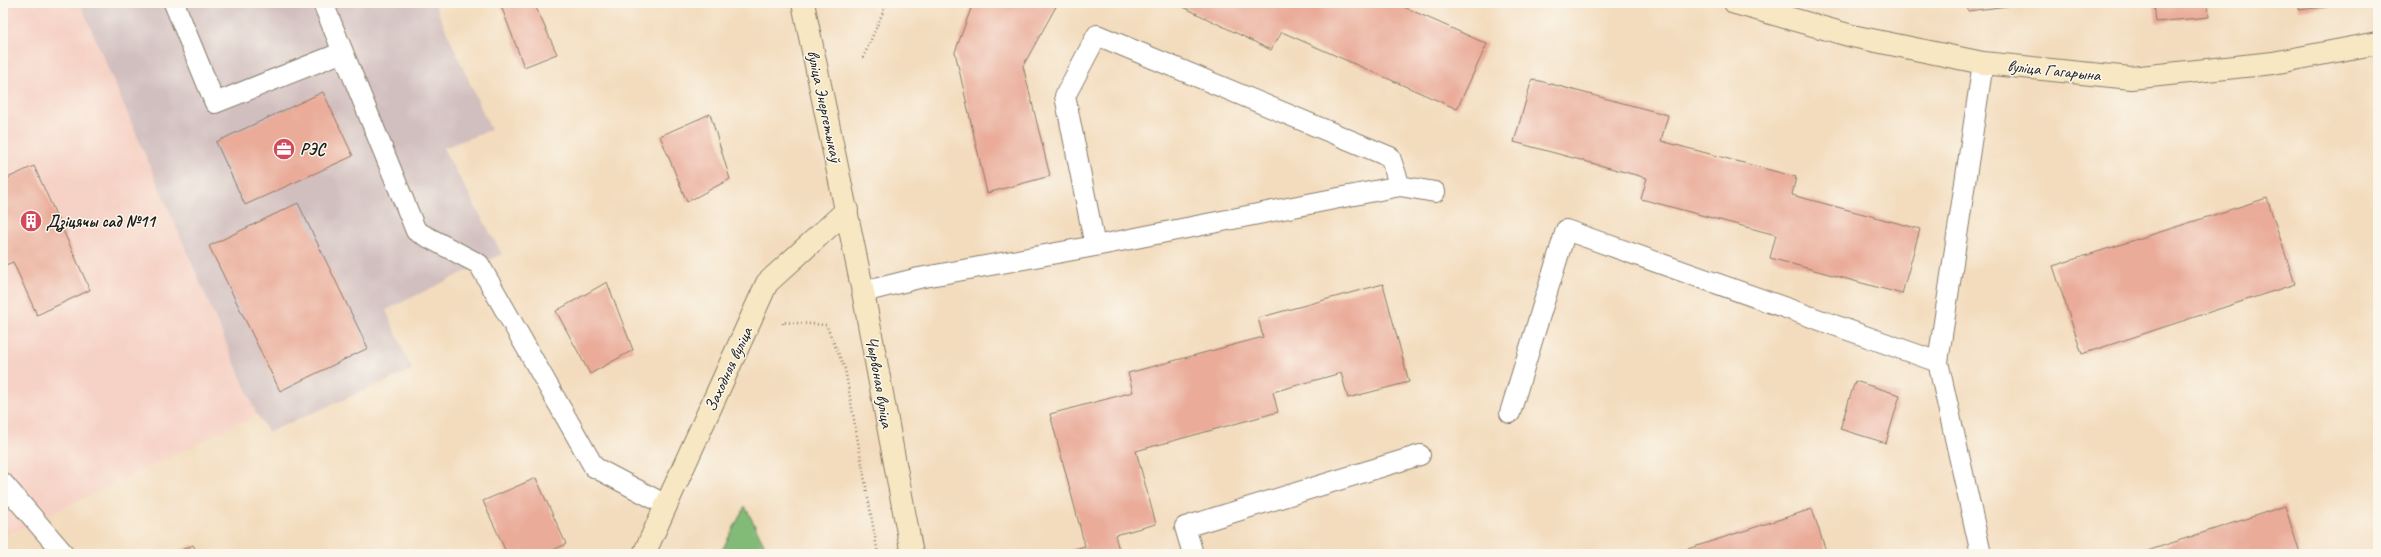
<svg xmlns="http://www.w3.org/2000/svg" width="2381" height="557" font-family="Caveat,sans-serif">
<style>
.built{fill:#f6d1c5}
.industrial{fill:#d1bfbf}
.forest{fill:#82bb78;stroke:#4f6c4a}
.building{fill:#eaab99}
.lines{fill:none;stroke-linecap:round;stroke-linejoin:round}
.lane-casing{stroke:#887c6c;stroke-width:22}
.secondary-casing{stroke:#887c6c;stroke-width:24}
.path{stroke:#887c6c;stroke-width:2.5;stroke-dasharray:1 3;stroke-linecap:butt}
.lane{stroke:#fff;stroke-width:20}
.secondary{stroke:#f7e8c3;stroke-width:22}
.labels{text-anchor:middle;stroke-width:3;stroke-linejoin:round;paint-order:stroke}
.street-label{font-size:17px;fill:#1c1c1c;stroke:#fbf7ec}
.poi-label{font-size:17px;font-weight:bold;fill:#1c1c1c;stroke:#fbf7ec;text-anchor:start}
</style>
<rect width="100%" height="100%" fill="#fbf7ec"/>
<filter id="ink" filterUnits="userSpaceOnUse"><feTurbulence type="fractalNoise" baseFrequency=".025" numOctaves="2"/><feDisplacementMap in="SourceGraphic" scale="8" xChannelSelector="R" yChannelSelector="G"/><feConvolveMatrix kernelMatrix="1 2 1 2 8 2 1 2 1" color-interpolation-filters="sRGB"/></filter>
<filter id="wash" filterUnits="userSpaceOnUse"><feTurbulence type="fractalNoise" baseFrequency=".012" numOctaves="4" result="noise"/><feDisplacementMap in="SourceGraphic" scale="16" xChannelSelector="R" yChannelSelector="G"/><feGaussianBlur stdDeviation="0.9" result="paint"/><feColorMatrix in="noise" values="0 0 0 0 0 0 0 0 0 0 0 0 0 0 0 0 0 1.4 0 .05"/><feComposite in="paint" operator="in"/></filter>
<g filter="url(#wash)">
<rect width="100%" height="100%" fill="#f3dcbd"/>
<path class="built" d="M3,3h77l177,412 -254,122z"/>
<path class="industrial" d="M80,3h354l57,127 -48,18 59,106 -116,56 26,60 -143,62 -12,-17z"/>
<path class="forest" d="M745,506l24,48h-49z"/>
<g id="blocks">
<path class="building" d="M500,3h34l23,51 -33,13z
M973,3h85l-35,63 27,110 -63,17 -32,-141z
M1175,3h220l92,41 -30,65 -175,-77 -11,18z
M1967,3h41v3l-40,5z
M2154,3h54l1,14 -53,5z
M2298,3h45v2l-45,5z
M1532,79l136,36 -7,26 135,36 -4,18 128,34 -18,65 -132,-36 6,-23 -135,-36 6,-21 -133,-36z
M323,92l30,64 -108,49 -29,-63z
M710,114l20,65 -43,23 -27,-66z
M34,166l56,124 -53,25 -24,-53 -10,4v-86z
M2267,198l28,86 -213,70 -29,-88z
M298,203l70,145 -88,43 -71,-145z
M607,282l26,68 -43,24 -34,-63z
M1383,284l26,98 -61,16 -7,-25 -68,19 5,20 -142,39 20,73 -41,11 5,19h-63l28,-8 -35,-132 83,-22 -5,-19 135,-36 -5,-19z
M1855,381l45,14 -14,48 -46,-14z
M536,478l30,66 -21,10h-38l-24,-53z
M2285,506l15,48h-162z
M1812,509l15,45h-155z
M193,545l5,9h-25z"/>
</g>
</g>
<g filter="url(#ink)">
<use href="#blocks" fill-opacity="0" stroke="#887c6c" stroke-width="1"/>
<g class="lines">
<g class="lane-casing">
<path id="lane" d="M174,3l41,100 128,-51
M323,3l93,228 63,33 115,203 72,38
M1095,246l-30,-150 32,-61 293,122 10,29
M863,292l56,-14 176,-32 305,-60 35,6
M1510,413l56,-183 372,132
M3,483l61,71
M1193,554l-8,-27 235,-72
M1981,554l-43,-192 45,-299"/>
</g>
<g class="secondary-casing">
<path id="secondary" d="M803,3l60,289 49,262
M1735,3l117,33 131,27 148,15 142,-15 105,-20
M644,554l123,-271 80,-73"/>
</g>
<path class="path" d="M863,58l24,-55
M783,324v-2l43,3 19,44 33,185"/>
<use href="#lane" class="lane"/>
<use href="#secondary" class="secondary"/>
</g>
</g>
<defs>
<g id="office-disc" transform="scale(1.15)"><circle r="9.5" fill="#d1495b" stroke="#fbf7ec"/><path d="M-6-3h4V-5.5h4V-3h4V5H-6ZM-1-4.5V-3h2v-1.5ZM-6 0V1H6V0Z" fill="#fff"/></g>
<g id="building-disc" transform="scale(1.15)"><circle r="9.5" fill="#d1495b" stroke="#fbf7ec"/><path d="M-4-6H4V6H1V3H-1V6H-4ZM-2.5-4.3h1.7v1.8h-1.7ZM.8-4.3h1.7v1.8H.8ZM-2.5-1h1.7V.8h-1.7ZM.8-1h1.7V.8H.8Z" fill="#fff"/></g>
</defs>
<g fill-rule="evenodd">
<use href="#office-disc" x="284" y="149"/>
<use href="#building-disc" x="31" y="221"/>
</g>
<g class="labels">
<g class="street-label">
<text transform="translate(2054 70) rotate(6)" y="6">вуліца Гагарына</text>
<text transform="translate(825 106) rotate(78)" y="6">вуліца Энергетыкаў</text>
<text transform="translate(728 369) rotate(-65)" y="6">Заходняя вуліца</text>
<text transform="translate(880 382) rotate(80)" y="6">Чырвоная вуліца</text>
</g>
<g class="poi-label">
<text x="300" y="155">РЭС</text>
<text x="46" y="227">Дзіцячы сад №11</text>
</g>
</g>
<rect width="2381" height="557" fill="none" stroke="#fbf7ec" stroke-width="16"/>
</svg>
